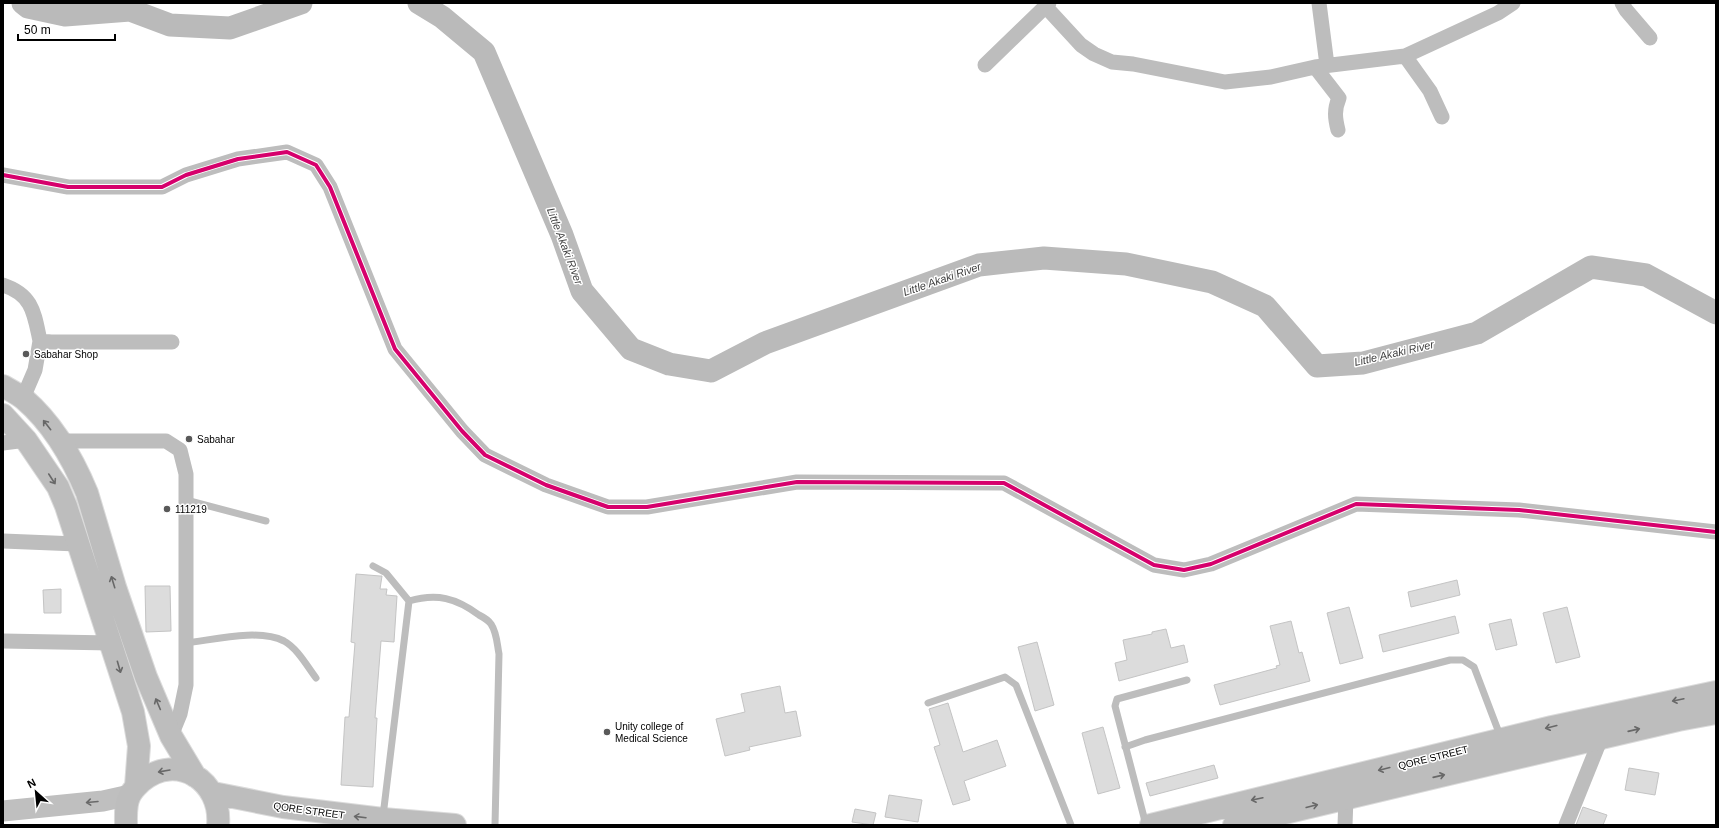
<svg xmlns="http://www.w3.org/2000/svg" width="1719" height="828" font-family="Helvetica,sans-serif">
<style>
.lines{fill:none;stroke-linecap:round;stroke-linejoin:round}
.river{stroke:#bababa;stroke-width:23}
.building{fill:#dcdcdc;stroke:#c4c4c4}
.primary-casing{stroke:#dbdbdb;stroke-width:24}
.lane{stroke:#bdbdbd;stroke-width:7}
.street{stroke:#bdbdbd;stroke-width:15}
.secondary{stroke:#bfbfbf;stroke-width:21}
.primary{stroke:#bdbdbd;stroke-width:22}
.cycleway-casing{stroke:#fff;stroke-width:6}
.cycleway{stroke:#d6006c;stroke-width:4}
.oneway{stroke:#686868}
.oneway2{stroke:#696969}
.poi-dot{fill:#595959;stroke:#fff;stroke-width:1.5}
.labels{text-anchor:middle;stroke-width:3;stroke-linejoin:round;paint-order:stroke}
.poi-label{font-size:10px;fill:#000;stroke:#fff;text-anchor:start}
.street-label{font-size:10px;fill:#000;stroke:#fff}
.water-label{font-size:11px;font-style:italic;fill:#3e3e3e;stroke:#fff}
</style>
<rect width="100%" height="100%" fill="#fff"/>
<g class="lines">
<path class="river" d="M23,3l5,4 37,8 65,-5 40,15 60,3 71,-25
M419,3l23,14 42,35 78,183 20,56 49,58 38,15 42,7 54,-28 214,-78 65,-7 82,6 86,18 53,24 52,60 46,-3 114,-30 114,-66 55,8 70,38"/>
</g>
<path class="building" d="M356,574l24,2h2l-2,13h7l-1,6 11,1 -3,46 -13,-1 -6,77h2l-4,69 -32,-2 4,-68h4l6,-74 -4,-1z
M1457,580l3,15 -49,12 -3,-15z
M145,586h25l1,45 -25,1z
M61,589v24h-17l-1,-23z
M1349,607l14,51 -23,6 -13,-51z
M1567,607l13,50 -24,6 -13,-50z
M1455,616l4,17 -76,19 -4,-17z
M1511,619l6,26 -21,5 -7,-26z
M1291,621l8,32 3,-1 8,29 -90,24 -6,-20 63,-17 -1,-2 4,-1 -10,-39z
M1166,629l5,19 13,-3 4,17 -69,19 -4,-18 12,-3 -4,-20 29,-6v-2z
M1037,642l17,63 -19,6 -17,-64z
M780,686l5,27 11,-2 5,25 -52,11 1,3 -25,6 -9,-37 29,-7 -4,-18z
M948,703l15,49 34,-12 9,26 -42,15 6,19 -17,5 -19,-58 6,-2 -11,-36z
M1103,727l17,61 -22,6 -16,-61z
M1214,765l4,13 -68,18 -4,-13z
M1629,768l30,5 -4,22 -30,-5z
M889,795l33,5 -4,22 -33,-5z
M1583,807l24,8 -4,10h-27z
M855,809l21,4 -3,12 -21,-3z"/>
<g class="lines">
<g class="primary-casing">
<path id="primary" d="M3,386c7,4 15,8 21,13 29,25 49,60 63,94l28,94 31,90 25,59 24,40
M3,415l23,25 32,47 8,19 67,206 6,34 -3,40
M213,793l70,14 100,12 72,6
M126,825c0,-10 -1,-21 4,-30 3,-6 8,-10 12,-14 35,-29 80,0 76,44
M1151,825l401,-98 164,-35
M1234,825l367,-87 77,-18 38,-7"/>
</g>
<path class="lane" d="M186,500l80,21
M373,566l13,7 23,28 -26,215
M409,601c28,-8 47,-3 70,14 4,2 9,5 12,9 6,9 6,20 8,30l-4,171
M186,643c27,-3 72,-15 98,-2 13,7 23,25 32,37
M928,703l77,-26 11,8 55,140
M1125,747l20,-7 305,-80h13l11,7 27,71
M1146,825l-31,-119 2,-7 70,-19"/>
<path class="street" d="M1045,3l1,4 35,38 13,9 18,8 21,2 92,18 46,-5 44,-10 90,-11 93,-43 15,-10
M1319,3l8,62
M1622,3l4,7 24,28
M1405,56l25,35 12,26
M985,65l64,-62
M1315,67l24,31c-5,12 -4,20 -1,32
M3,175l65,12h94l24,-12 52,-16 49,-7 29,13 14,22 65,162 67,82 23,24 61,30 62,22h39l150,-25 207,1 150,82 30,5 27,-6 145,-60 163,6 197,22
M3,285c30,10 31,28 37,56
M23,398l12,-28 5,-29 11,1h121
M60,441h106l14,9 6,24v211l-6,29 -9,22
M3,443l23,-3
M3,541l74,3
M3,641l108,2
M1345,825l1,-27
M1566,825l35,-87 -1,-6"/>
<path class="secondary" d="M3,811l100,-10 27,-6"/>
<use href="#primary" class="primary"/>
<g class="cycleway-casing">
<path id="cycleway" d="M3,175l65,12h94l24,-12 52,-16 49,-7 29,13 14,22 65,162 67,82 23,24 61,30 62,22h39l150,-25 207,1 150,82 30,5 27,-6 145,-60 163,6 197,22"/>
</g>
<use href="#cycleway" class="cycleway"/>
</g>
<defs><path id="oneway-shaft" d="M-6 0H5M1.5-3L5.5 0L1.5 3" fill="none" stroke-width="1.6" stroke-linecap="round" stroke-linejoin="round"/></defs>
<g class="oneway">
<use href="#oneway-shaft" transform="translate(47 425) rotate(-128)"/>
<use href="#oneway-shaft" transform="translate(52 479) rotate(57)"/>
<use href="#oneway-shaft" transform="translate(113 582) rotate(-107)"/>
<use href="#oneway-shaft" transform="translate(119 667) rotate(74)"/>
<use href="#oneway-shaft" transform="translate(1678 700) rotate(168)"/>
<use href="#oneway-shaft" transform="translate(158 704) rotate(-113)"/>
<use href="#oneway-shaft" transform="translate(1551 727) rotate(166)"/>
<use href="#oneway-shaft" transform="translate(1634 730) rotate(-13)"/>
<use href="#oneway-shaft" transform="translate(1384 769) rotate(166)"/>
<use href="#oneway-shaft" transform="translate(164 771) rotate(170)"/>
<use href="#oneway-shaft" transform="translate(1439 776) rotate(-13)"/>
<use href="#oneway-shaft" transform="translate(1257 799) rotate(168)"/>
<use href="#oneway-shaft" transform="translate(1312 806) rotate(-14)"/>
<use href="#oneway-shaft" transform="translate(360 817) rotate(-173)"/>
</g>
<use class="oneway2" href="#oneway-shaft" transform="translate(92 802) rotate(175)"/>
<g class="poi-dot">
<circle cx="26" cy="354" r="4"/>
<circle cx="189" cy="439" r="4"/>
<circle cx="167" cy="509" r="4"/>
<circle cx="607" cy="732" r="4"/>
</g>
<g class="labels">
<g class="poi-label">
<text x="34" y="358">Sabahar Shop</text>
<text x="197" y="443">Sabahar</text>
<text x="175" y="513">111219</text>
<text x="615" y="730">Unity college of<tspan x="615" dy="12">Medical Science</tspan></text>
</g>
<g class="street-label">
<text transform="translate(1433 757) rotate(-14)" y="4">QORE STREET</text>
<text transform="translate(309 810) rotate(8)" y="4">QORE STREET</text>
</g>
<g class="water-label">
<text transform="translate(565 246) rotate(69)" y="4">Little Akaki River</text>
<text transform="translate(942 279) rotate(-19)" y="4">Little Akaki River</text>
<text transform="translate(1394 353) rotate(-13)" y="4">Little Akaki River</text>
</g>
</g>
<rect width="1719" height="828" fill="none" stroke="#000000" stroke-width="8"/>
<g transform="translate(36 792) rotate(333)" stroke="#ffffff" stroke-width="3" paint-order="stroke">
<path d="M0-3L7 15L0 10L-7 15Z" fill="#000000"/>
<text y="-6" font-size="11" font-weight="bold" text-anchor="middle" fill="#000000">N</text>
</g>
<path d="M18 34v6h97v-6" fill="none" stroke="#000000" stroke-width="2"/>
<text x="24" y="34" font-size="12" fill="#000000" stroke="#ffffff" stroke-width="3" paint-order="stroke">50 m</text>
</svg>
